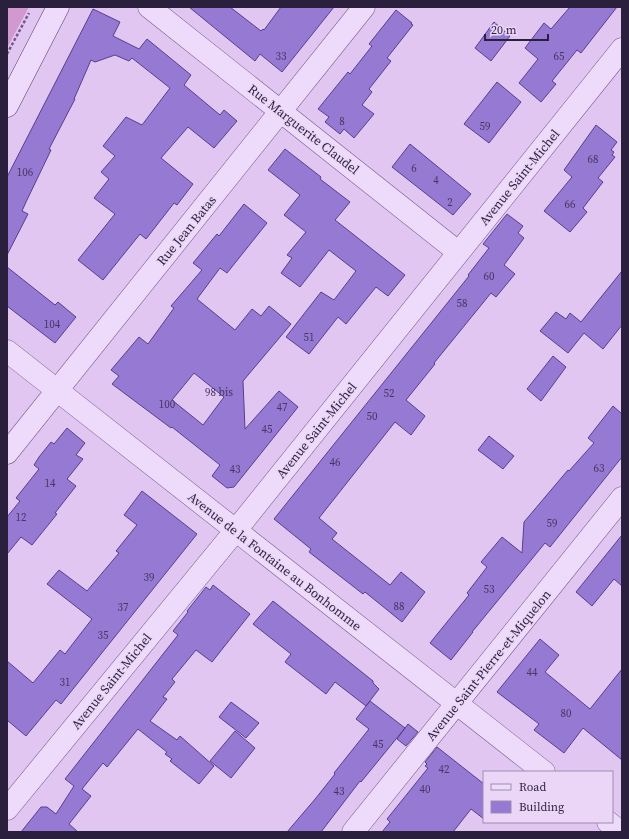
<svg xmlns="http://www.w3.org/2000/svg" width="629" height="839" font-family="'Source Serif 4',serif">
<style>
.green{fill:#d199d0}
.building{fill:#9679d2;stroke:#573e90;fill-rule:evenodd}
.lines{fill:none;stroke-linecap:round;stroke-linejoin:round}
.minor-casing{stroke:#715a8f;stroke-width:23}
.secondary-casing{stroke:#523d71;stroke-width:23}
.path{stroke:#715a8f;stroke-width:2.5;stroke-dasharray:3 2;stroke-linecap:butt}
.minor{stroke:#eedafb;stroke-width:22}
.secondary{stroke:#eedafb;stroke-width:22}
.labels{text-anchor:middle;stroke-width:3;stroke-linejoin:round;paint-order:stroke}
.number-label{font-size:11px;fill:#463663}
.street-label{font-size:13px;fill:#2b1f3e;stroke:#ebd6f8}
</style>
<rect width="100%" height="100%" fill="#e1c6f2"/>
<path class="green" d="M8,7h21l-22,41v-39z"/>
<path class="building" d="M189,7h41l31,24 2,-2 1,1 17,-23h53l-52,65 -22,-18 -5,7z
M570,7h47l-36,46 -4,-3 -25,31 4,3 -15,18 -22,-19 19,-24 -13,-11 19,-25 7,6z
M93,9l27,13 -7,14 26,13 8,-10 44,36 -7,10 36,30 4,-5 13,11 -23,27 -26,-21 -27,31 32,26 -16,21 -3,-2 -28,36 -6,-5 -37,46 -25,-20 37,-46 -21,-16 15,-19 -8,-7 14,-16 -12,-10 23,-29 16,8 28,-37 -38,-30 -3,3 -14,-6 -20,7 -4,-2 -17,39h1l-26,50 2,1 -25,52 -4,9 6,3 -21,41v-78z
M396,10l16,13 -1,1 2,1 -26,33 4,3 -22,28 3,3 -10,13 12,9 -20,24 -10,-9 -4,5 -15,-12 4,-5 -11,-8 30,-37 2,2 22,-28 -3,-2z
M494,22l16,14 -19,25 -16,-13z
M497,82l24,20 -32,41 -25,-19z
M596,125l21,17 -6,8 3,2 -2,3 3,2 -17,21 5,4 -20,26 4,4 -17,20 -26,-21 28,-34 -8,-7z
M410,144l61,50 -18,21 -61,-48z
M285,149l36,28 -1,2 30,23 -15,18 70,55 -17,21 -12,-9 -30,37 -8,-7 -29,37 -23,-17 35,-45 13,8 22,-29 -27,-21 -29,37 -19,-14 11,-15 -5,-3 19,-23 -22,-17 16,-20 -32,-25z
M244,204l23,19 -40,50 -7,-5 -23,31 38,31 17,-21 9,7 8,-10 22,18 -48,57 2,48 34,-38 19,16 -64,80 -7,1 -15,-12 8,-11 -48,-38 -1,1 -59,-44 7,-8 -8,-6 28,-33 9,7 26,-36 -3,-2 31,-36 -9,-7 24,-29 2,2zM194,373l30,24 -21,28 -31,-25z
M507,214l16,12 -5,7 6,5 -20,27 11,9 -19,23 -5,-4 -57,70 1,1 -29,36 19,16 -14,19 -16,-13 -76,96 18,15 -5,6 58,46 11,-13 24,20 -23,30 -37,-30 -2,2 -54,-42 2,-3 -37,-30 195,-243 -1,-1 21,-27 -6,-4z
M7,267l48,38 3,-3 18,15 -21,26 -48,-37z
M622,271v54l-19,24 -19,-16 -16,20 -28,-22 16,-19 10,7 4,-6 11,9z
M553,356l13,11 -25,34 -14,-12z
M613,406l9,8v43l-72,90 -5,-4 -73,89h1l-22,28 -21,-17 39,-48 -2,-2 20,-26 -6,-5 21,-25 20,16 2,-31 44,-52 1,1 25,-28 -6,-5z
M67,428l18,15 -9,12 7,4 -16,20 9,7 -21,27 2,1 -25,31 -11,-8 -14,17v-37l13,-16 -4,-3 23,-29 -5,-4 5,-8 12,-15 3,2z
M489,436l25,20 -11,13 -25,-19z
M142,491l55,43 -136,170 -5,-4 -30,36 -19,-16v-59l26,22 27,-33 5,4 13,-17 14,-18 -45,-35 12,-14 28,21 32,-38 -3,-2 21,-26 -13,-10z
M622,535v51l-8,-7 -22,27 -16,-14z
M213,585l37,29 -38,48 -16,-12 -24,29 3,3 -12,15 4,2 -17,22 27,19 3,-4 34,30 -15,18 -29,-23 2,-2 -7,-5 2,-2 -29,-23 -31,38 -4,-4 -21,26 9,7 -22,28 9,8h-57l20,-25h6l9,7 18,-28 -9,-7 113,-144 -5,-4 15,-19 -1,-1 19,-24 4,3z
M273,601l100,80v2l6,6 -13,17 -31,-24 -9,12 -41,-32 6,-8 -38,-30z
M540,639l19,16 -14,17 45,37 32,-40v91l-39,-32 -19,25 -30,-23 5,-6 -42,-32z
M370,701l35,27 -44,54 -1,-1 -39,51h-34l29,-34 19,-24 -1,-1 35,-44 -13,-10z
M231,702l28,21 -13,15 -27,-21z
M408,724l10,8 -12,14 -9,-7z
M235,731l20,17 -24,30 -21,-17z
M437,747l47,37v35l-13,-10 -18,23h-71l8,-10 -3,-3 41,-51 -3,-2 2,-2 -2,-2z"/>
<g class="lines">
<g class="minor-casing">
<path id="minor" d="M149,7l309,245
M7,351l537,421
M7,453l357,-446
M7,809l229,-279 386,-481
M608,822l12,10
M353,832l269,-334"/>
</g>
<g class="secondary-casing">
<path id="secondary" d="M7,106l51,-99"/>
</g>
<path class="path" d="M7,54l22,-41"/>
<use href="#minor" class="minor"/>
<use href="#secondary" class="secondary"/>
</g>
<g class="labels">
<g class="number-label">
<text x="281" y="60">33</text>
<text x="559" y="60">65</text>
<text x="342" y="125">8</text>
<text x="485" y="130">59</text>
<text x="593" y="163">68</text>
<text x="414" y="172">6</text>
<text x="25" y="176">106</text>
<text x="436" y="184">4</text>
<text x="450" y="206">2</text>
<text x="570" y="208">66</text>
<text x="489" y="280">60</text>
<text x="462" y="307">58</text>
<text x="52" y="328">104</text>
<text x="309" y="341">51</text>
<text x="219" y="396">98 bis</text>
<text x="389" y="397">52</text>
<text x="167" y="408">100</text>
<text x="282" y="411">47</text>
<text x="372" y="420">50</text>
<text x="267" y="433">45</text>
<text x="335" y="466">46</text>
<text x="599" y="472">63</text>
<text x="235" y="473">43</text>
<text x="50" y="487">14</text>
<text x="21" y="521">12</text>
<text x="552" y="527">59</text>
<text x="149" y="581">39</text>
<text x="489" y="593">53</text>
<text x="399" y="610">88</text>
<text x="123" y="611">37</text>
<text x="103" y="639">35</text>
<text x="532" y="676">44</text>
<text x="65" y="686">31</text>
<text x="566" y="717">80</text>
<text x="378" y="748">45</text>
<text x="444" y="773">42</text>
<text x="425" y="793">40</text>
<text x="339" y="795">43</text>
</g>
<g class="street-label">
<text transform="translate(304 129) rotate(38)" y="5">Rue Marguerite Claudel</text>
<text transform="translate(519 177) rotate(-51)" y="5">Avenue Saint-Michel</text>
<text transform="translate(186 230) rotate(-51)" y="5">Rue Jean Batas</text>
<text transform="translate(316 430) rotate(-51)" y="5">Avenue Saint-Michel</text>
<text transform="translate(275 561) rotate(38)" y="5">Avenue de la Fontaine au Bonhomme</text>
<text transform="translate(488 665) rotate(-51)" y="5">Avenue Saint-Pierre-et-Miquelon</text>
<text transform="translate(111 681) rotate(-51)" y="5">Avenue Saint-Michel</text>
</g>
</g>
<rect width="629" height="839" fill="none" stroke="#2b1f3e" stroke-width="16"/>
<rect x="483" y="771" width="130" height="52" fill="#ebd6f8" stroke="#9e8dae"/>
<rect x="491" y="784" width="20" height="6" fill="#eedafb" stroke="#9e8dae"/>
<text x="519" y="791" font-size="12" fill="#2b1f3e">Road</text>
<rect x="491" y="801" width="20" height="12" fill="#9679d2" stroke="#9e8dae"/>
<text x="519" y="811" font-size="12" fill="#2b1f3e">Building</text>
<path d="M485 34v6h63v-6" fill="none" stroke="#2b1f3e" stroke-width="2"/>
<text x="491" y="34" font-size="12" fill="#2b1f3e" stroke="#ebd6f8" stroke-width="3" paint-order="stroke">20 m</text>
</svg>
